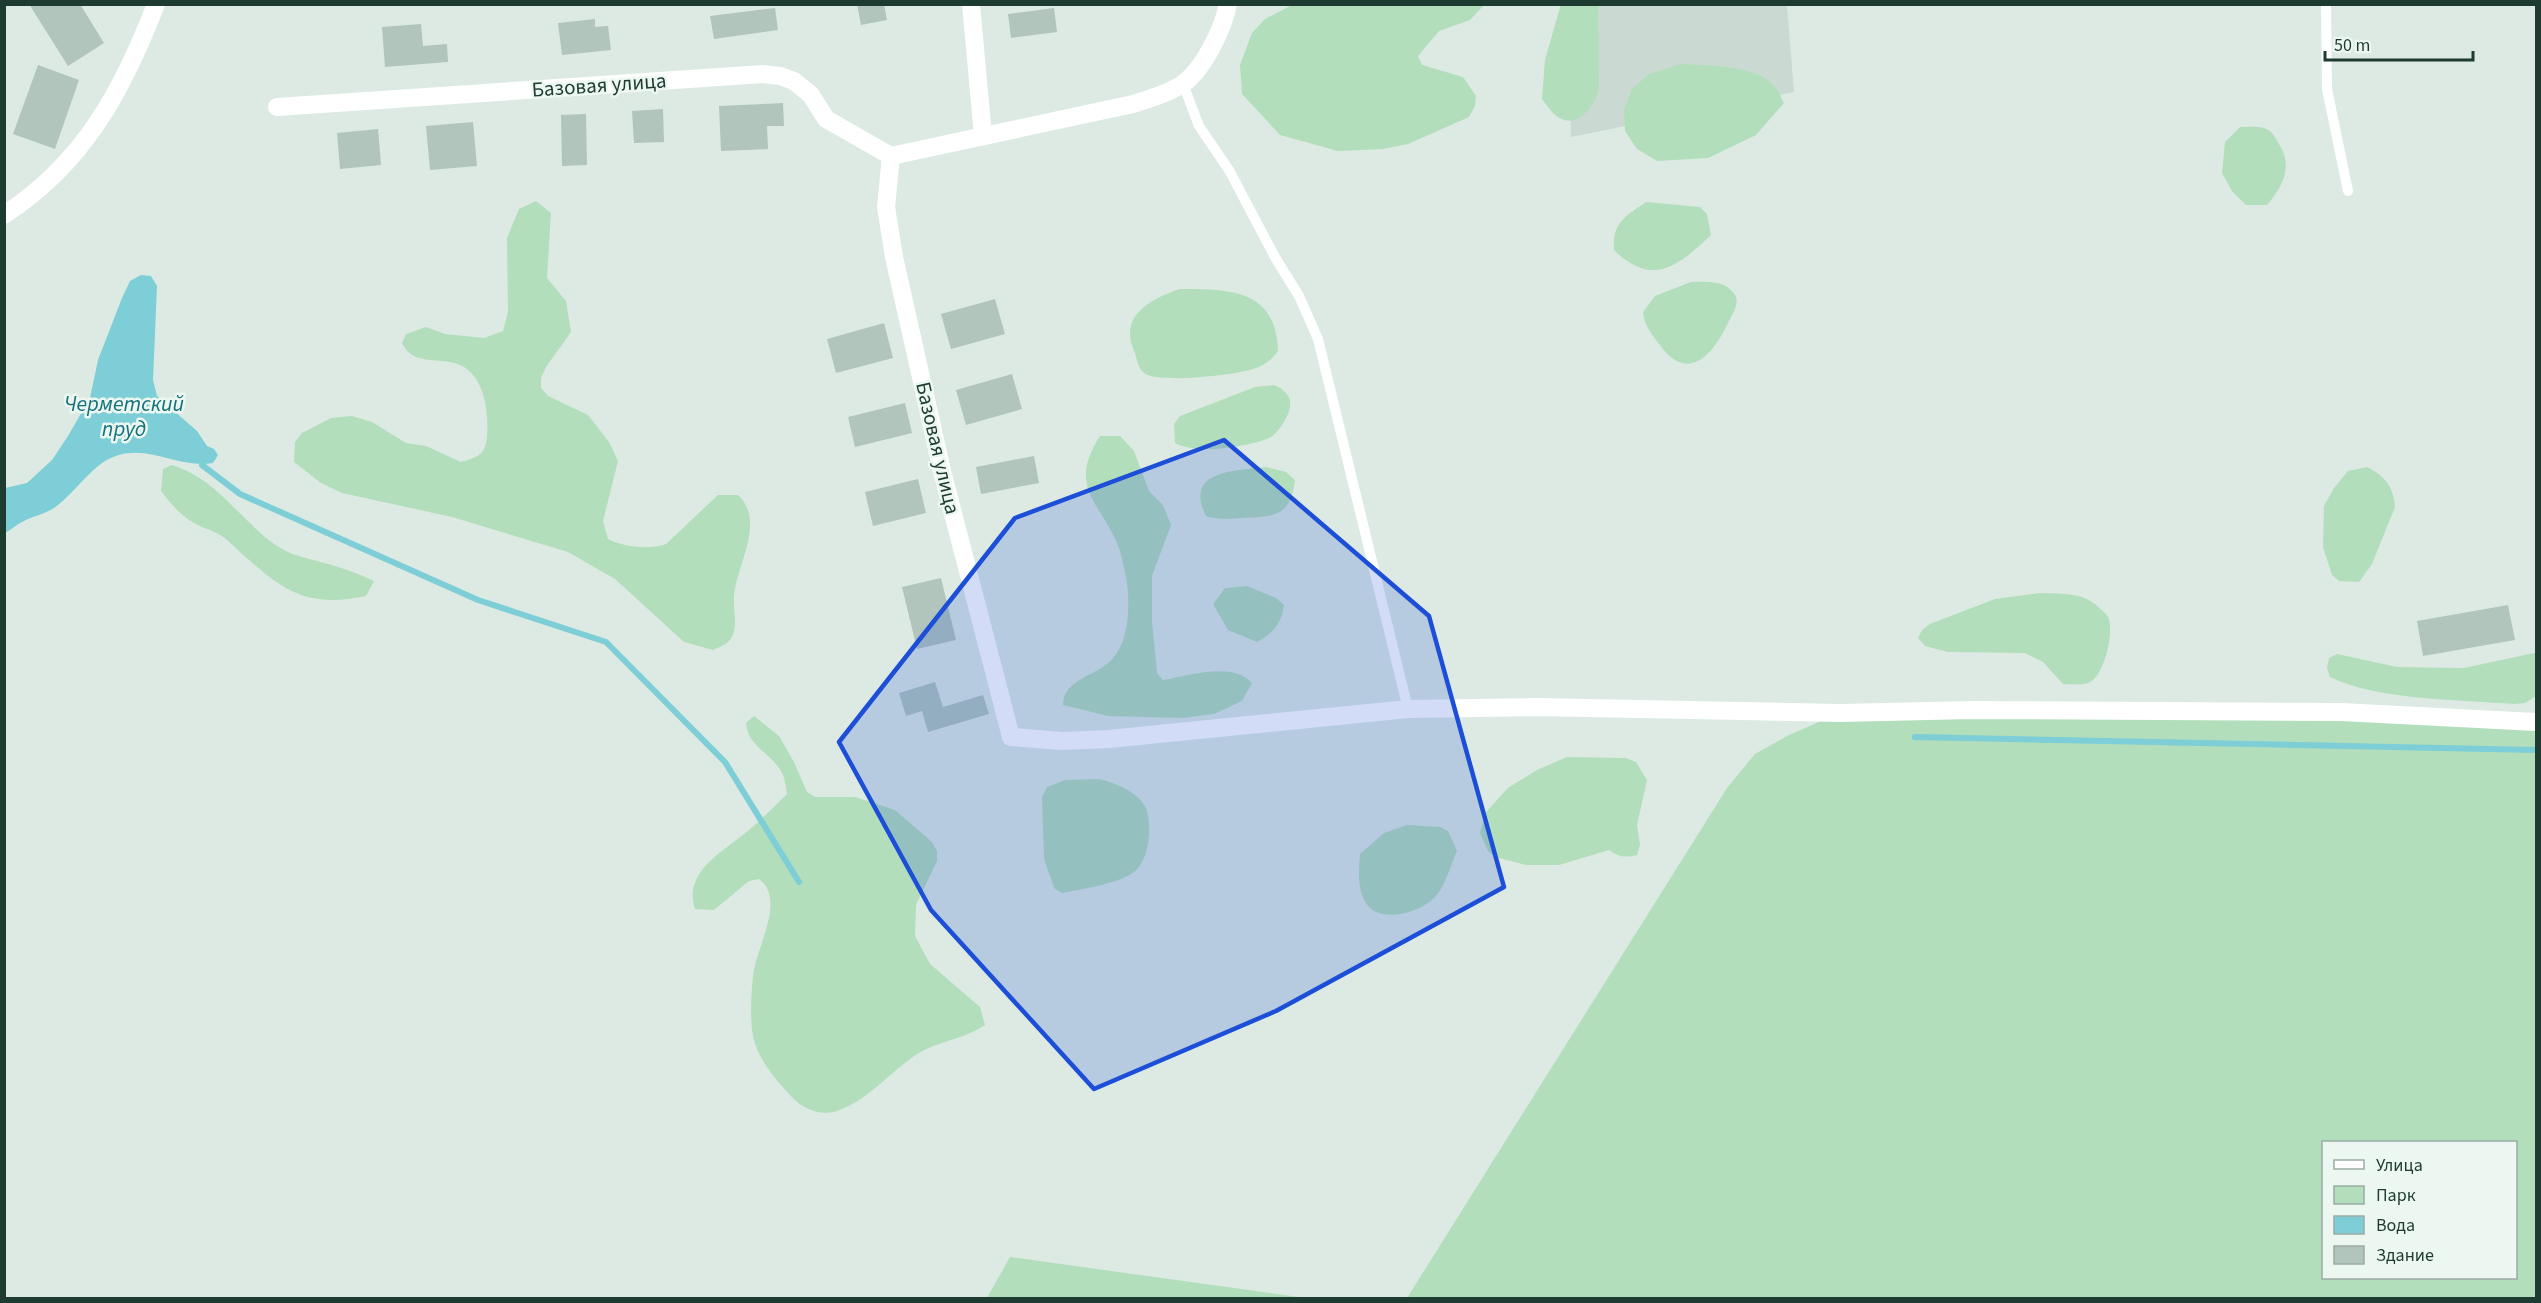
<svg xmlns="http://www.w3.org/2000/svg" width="2541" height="1303" font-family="'Source Sans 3',sans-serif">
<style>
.built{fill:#cadad2}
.green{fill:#b2debb;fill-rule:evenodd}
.water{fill:#7dced6}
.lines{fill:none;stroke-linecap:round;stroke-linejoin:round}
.stream{stroke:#7dced6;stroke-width:6}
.building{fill:#b1c5bc}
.lane{stroke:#fff;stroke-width:10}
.street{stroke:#fff;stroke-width:18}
.marked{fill:#1d4ed8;fill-opacity:0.2;stroke:#1d4ed8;stroke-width:4.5;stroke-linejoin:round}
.labels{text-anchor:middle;stroke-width:5;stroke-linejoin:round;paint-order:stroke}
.street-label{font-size:21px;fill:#1d3b31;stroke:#edf7f1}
.water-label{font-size:22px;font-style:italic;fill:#12717b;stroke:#edf7f1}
</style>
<rect width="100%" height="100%" fill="#dceae3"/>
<path class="built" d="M1568,5h219l7,87 -223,45z"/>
<path class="green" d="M1561,4l37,1 1,83c-4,19 -24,45 -45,26 -4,-4 -8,-10 -12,-15l3,-39z
M1292,5h192l-14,15 -31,11 -21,25 4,9 41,12 13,19 -1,10 -6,11 -61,27 -25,5 -45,2 -58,-16 -38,-41 -2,-29 12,-32 13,-14z
M1681,64c27,2 76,0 94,23 4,4 6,11 9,16l-28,32 -48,23 -51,3 -20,-12 -12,-18 -1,-21 8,-21 17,-15z
M2240,127c7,0 17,-1 24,1 7,2 10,7 13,13 17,24 7,44 -10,64h-21l-14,-14 -10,-18 3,-31z
M536,201l15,12 -4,65 19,23 5,31 -25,35 -5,11v10l7,8 40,19 21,27 9,19 -15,60 5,18c15,8 42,11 58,5l52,-49h20c28,26 -1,69 -4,101 -1,14 4,29 -2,41 -3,7 -13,10 -19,13l-29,-8 -69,-63 -47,-27 -116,-35 -110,-24 -21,-10 -27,-21 1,-20 7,-9 29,-15 21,-2 20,6 34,21 20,3 35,16c18,-5 25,-8 26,-27 2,-23 -3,-60 -27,-70 -20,-9 -47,2 -58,-22l4,-9 20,-7 19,7 39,4 19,-7 5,-19 -1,-74 12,-29z
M1646,202l54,5 7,7 4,21c-33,31 -58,53 -97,15 -2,-28 12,-34 32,-48z
M1691,282c13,0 30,-2 40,8 2,2 4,5 5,7 3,9 -5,19 -8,26 -16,33 -40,61 -69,21 -8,-11 -15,-19 -16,-32l12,-16z
M1180,289c50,0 96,0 98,62 -6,9 -15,15 -25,18 -18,6 -95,15 -109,4 -6,-5 -7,-13 -9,-20 -2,-5 -5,-12 -5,-18 -1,-26 29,-39 50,-46z
M1274,385c19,8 20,20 10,37 -5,7 -9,14 -17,17 -23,8 -70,16 -92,4l-1,-19 6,-8 75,-29z
M1100,436h20l14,15 15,40 14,14 8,20 -19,51v45l5,52 6,7c25,-4 69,-19 89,3l-10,18 -28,13 -31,4 -75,-2 -45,-11c0,-27 36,-29 50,-47 15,-18 16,-43 15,-65 -1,-14 -5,-32 -9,-45 -17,-45 -53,-59 -19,-112z
M172,465c51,16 71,63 114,86 9,5 21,7 31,10 20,5 38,11 57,20l-8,15c-54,11 -78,-1 -118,-37 -9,-7 -18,-18 -28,-24 -8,-5 -18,-7 -26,-12 -14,-8 -23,-19 -33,-32l2,-22z
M1266,467l20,5 9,8c-5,37 -19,36 -52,38 -13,1 -25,2 -37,-2 -23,-46 29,-45 60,-49z
M2367,467c19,10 26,19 28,40l-23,57 -13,18 -20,-1 -7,-6 -9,-28 1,-41 10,-18 14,-17z
M1247,586l29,12 8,7c-3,20 -11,28 -27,37l-29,-12 -15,-26 12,-16z
M2040,593c19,1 39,-1 55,11 3,3 11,9 13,13 7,14 -4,58 -18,65 -8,4 -18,2 -27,2l-20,-22 -18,-9 -77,-1 -23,-6 -7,-8 4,-8 8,-6 65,-25z
M2534,653h2v43l-11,7 -10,1c-52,-4 -140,-4 -185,-27l-3,-9 2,-10 8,-4 60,13 67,1z
M1840,713l696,9v576h-1129l320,-510 28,-34 34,-19zM2324,1142h192v136h-192z
M754,716l25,20 15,26 13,30 8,5h40l40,13 37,32 5,9v10l-21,44 -1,31 15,28 50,43 5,18c-17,12 -39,15 -59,24 -31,16 -54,50 -89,62 -19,6 -37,-4 -48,-17 -15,-16 -31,-35 -36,-58 -3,-17 -2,-41 0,-59 2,-28 34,-77 6,-98l-10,2 -35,29 -19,-1c-13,-38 31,-59 54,-79 13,-11 26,-24 38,-36 -1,-6 -2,-14 -4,-19 -9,-21 -35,-27 -37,-52z
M1567,757l59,1 10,4 11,18 -10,45 3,20 -3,10c-12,3 -18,2 -28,-5l-50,15h-33l-31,-8 -7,-6 -8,-18 6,-21 22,-24 29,-18z
M1099,779c16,4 33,10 44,24 11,15 7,58 -9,69 -16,12 -52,17 -72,21l-8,-5 -10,-29 -2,-62 5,-10 18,-7z
M1407,825l33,2 8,4 9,20c-6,13 -12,36 -22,46 -15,16 -58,29 -71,3 -7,-15 -5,-30 -4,-46l24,-21z
M1010,1257l296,41h-319z"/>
<path class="water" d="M141,275l10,1 6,10 -4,94 4,16 40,35 10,15 7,3 4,6 -5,8c-32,5 -54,-12 -82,-10 -35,1 -51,37 -77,55 -9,6 -21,8 -30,13 -7,3 -13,9 -19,12v-45l22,-5 25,-23 16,-24 22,-38 8,-38 24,-62 8,-17z"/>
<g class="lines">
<path class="stream" d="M202,465l38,29 238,106 128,42 119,120 74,120
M1915,737l621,13"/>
</g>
<path class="building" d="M29,4h51l24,39 -36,23z
M857,4h27l3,16 -26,5z
M775,8l3,22 -64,9 -4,-23z
M1054,8l3,24 -46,6 -3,-24z
M595,19v8l13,-1 3,24 -49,5 -4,-32z
M421,24l2,22 24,-2 1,18 -63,5 -3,-40z
M38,65l41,15 -24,69 -42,-15z
M783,103l1,23h-17l1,23 -47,2 -2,-45z
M663,109l1,33 -30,1 -2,-32z
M586,114l1,51 -25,1 -1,-51z
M473,122l4,44 -47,4 -4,-44z
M378,129l3,36 -41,4 -3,-36z
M995,299l10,35 -54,15 -10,-35z
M884,323l9,35 -57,15 -9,-34z
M1012,374l10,35 -56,16 -10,-35z
M905,403l7,30 -57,14 -7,-30z
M1034,456l5,27 -58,11 -5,-27z
M918,479l8,34 -53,13 -8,-34z
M941,578l15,62 -39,9 -15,-62z
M2508,605l7,35 -92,16 -6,-35z
M935,682l8,25 40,-12 6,19 -61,18 -6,-21 -16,5 -7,-23z"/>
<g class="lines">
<path class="lane" d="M2326,4l1,85 21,102
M1183,84l16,42 30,44 47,89 23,37 19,43 90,370"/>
<path class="street" d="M971,4l12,132
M277,107l486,-33 17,2 14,5 17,14 15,24 65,37 242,-52c16,-5 34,-10 48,-19 22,-14 42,-56 47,-81
M891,156l-5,51 8,50 48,214 69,266 51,4 47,-2 299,-30 128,-2 304,6 132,-3 369,2 195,10
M4,215c80,-52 119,-125 152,-211"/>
</g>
<path class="marked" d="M1224,440l205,176 75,271 -228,124 -182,78 -163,-179 -92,-168 176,-224z"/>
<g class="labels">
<g class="street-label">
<text transform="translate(599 85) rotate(-4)" y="7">Базовая улица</text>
<text transform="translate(938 448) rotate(77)" y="7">Базовая улица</text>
</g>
<g class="water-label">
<text x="124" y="411">Черметский<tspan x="124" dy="25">пруд</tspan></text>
</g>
</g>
<rect width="2541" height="1303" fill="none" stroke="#1d3b31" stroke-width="12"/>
<rect x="2322" y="1141" width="195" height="138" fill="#edf7f1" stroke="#9aaca4" stroke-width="1.5"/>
<rect x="2334" y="1160" width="30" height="9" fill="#ffffff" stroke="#9aaca4" stroke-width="1.5"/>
<text x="2376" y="1171" font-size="18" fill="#1d3b31">Улица</text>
<rect x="2334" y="1186" width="30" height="18" fill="#b2debb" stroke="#9aaca4" stroke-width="1.5"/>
<text x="2376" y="1201" font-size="18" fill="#1d3b31">Парк</text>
<rect x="2334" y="1216" width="30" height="18" fill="#7dced6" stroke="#9aaca4" stroke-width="1.5"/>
<text x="2376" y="1231" font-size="18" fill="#1d3b31">Вода</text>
<rect x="2334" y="1246" width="30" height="18" fill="#b1c5bc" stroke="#9aaca4" stroke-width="1.5"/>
<text x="2376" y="1261" font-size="18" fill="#1d3b31">Здание</text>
<path d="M2325 51v9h148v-9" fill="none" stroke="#1d3b31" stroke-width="3"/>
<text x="2334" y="51" font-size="18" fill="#1d3b31" stroke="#edf7f1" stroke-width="4.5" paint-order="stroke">50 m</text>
</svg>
